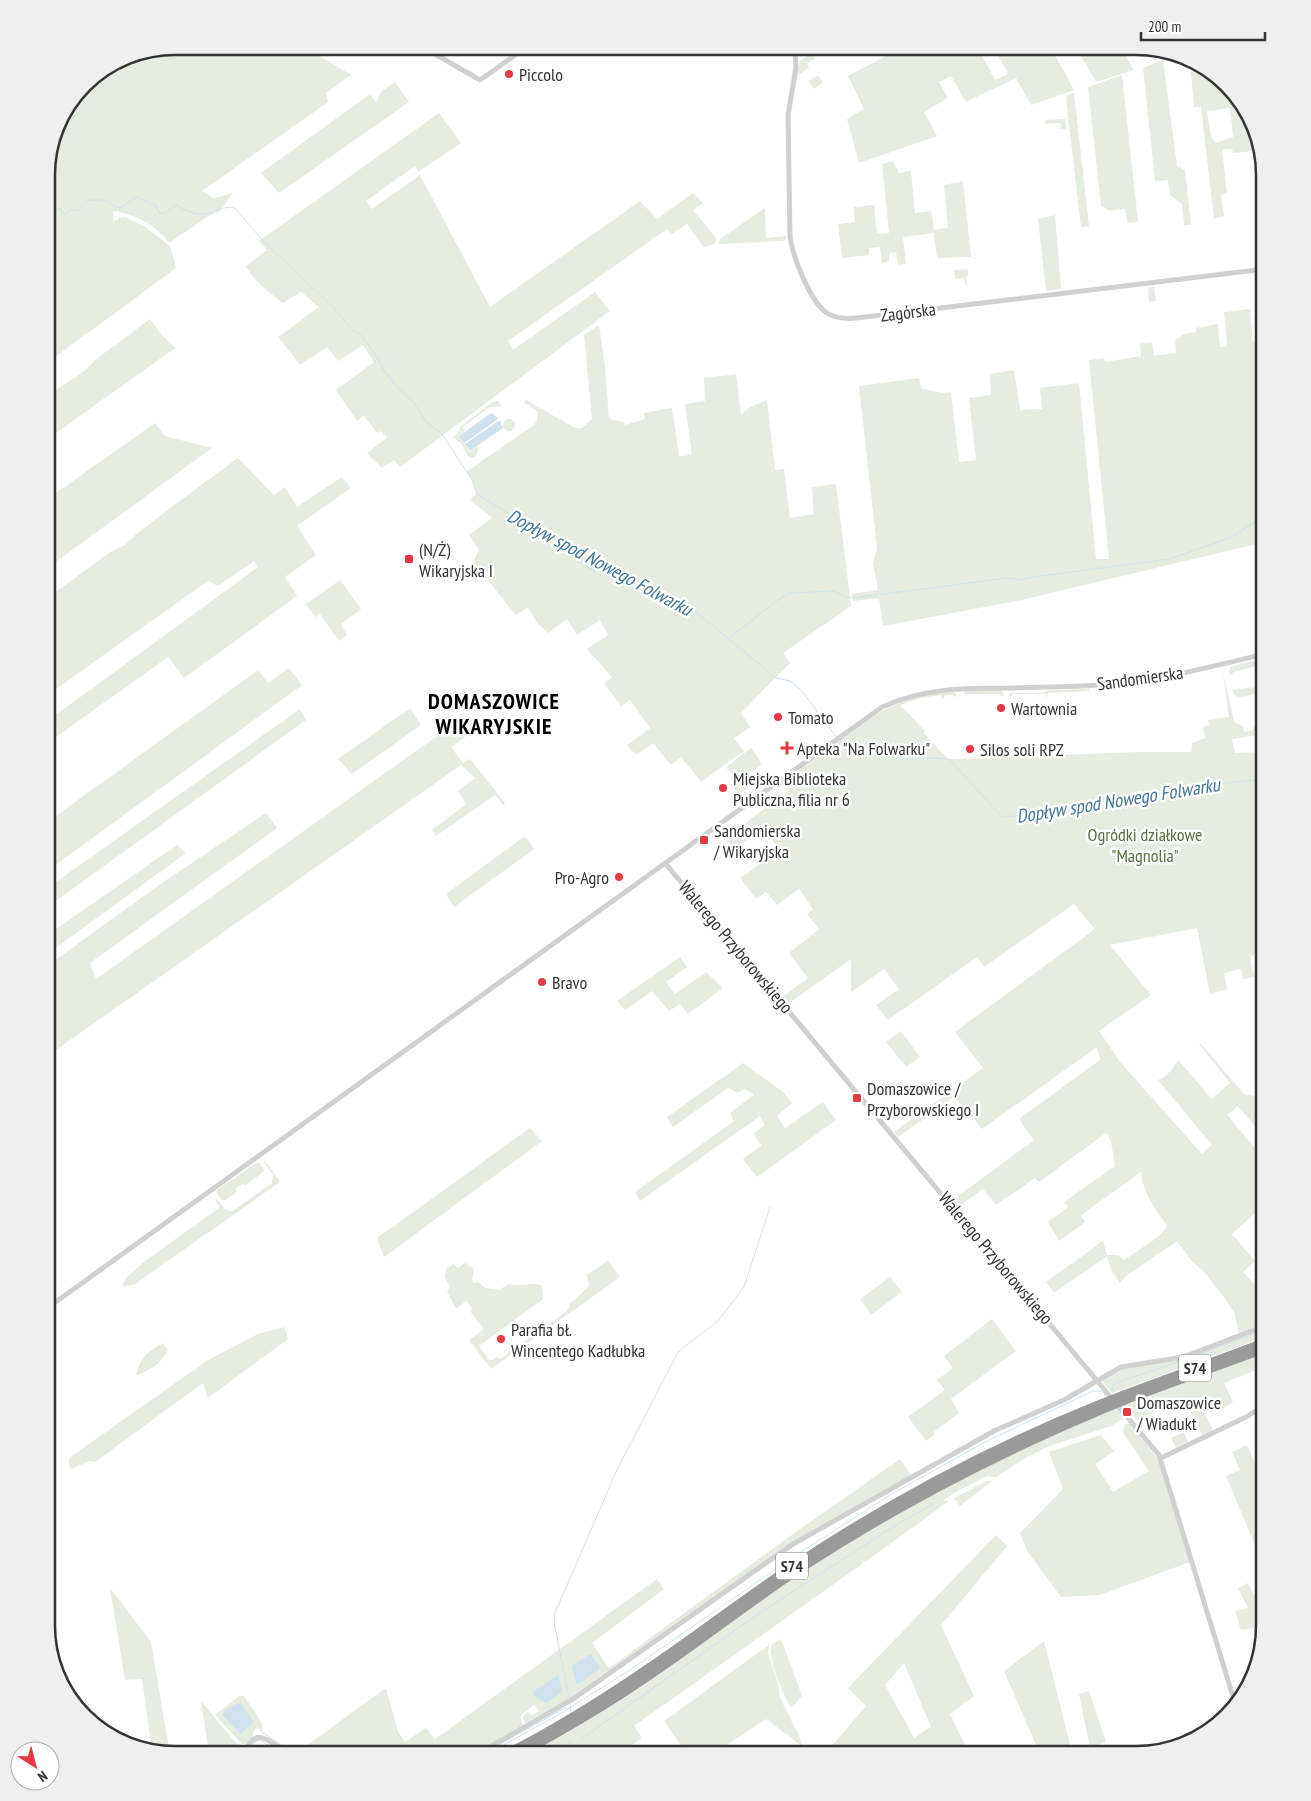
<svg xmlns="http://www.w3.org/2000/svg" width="1311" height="1801" viewBox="0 0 1311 1801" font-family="'PT Sans Narrow',sans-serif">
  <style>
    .green { fill: #e6ecdf; fill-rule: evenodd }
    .water { fill: #cfe2ee }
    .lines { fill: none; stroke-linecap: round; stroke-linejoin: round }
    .stream { stroke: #cfe2ee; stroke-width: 1 }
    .tertiary { stroke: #d0d0d0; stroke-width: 5 }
    .motorway { stroke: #9a9a9a; stroke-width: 8 }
    .motorway-bridge { stroke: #9a9a9a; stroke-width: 8 }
    .poi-dot { fill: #e63946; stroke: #fff; stroke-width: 2 }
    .labels { text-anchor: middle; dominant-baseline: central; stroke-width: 5; stroke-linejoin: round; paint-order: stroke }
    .shield { fill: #fff; stroke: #707070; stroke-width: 1 }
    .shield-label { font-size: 16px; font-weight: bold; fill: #333 }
    .poi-label { font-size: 18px; fill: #333; stroke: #fff; text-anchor: start }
    .street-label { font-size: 18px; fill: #333; stroke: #fff }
    .park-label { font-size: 18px; fill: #56703f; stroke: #fff }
    .water-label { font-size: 19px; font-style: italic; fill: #3f7597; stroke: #fff }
    .district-label { font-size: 22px; font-weight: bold; letter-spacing: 1px; fill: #000; stroke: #fff }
    .rim { fill: none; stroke: #333; stroke-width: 2.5 }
  </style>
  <rect width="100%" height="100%" fill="#fff"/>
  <path class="green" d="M175,46H303L351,75L326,93L328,102L202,191L214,198L233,193L220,211L210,215L169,243C158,226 133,213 113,211V222L123,216L145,227L170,246L176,268L47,363V166L60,118L90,78L126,56Z
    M905,46H977L995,80L1008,74L993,46H1050L1074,90L1031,105L1016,78L966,102L951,76L939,82L948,98L924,112L937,136L859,163L847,119L864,109L848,76Z
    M1076,47H1120L1134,70L1096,82Z
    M811,53L815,58L807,64L809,68L798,75L800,61Z
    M1163,60L1177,166L1185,170L1191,225H1184L1182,204L1170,195L1168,180L1155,181L1143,68Z
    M1190,60L1201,64L1247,110L1265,175V209L1260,207L1253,151L1233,153L1232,149H1222L1227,193L1221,195L1224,216L1214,219L1201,107H1194ZM1230,108L1233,137L1216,143L1211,137L1207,111Z
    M818,75L823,82L814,89L809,81Z
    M1122,75L1138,222L1127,223L1125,209L1110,211L1101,206L1088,87Z
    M395,82L409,102L279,193L261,173L370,94L376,102L381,92Z
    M1074,93L1089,226L1081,227L1066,99L1067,96Z
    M439,113L461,143L418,172L415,166L366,201L372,209L420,175L490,307L640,201L657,219L693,193L703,203L693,210L716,238L715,244L704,247L687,224L672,234L667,229L508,341L513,350L595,292L610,311L400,467L394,460L382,468L367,453L387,438L381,431L377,433L364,416L357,421L336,390L374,362L363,345L338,361L327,347L300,365L278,337L319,307L301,292L283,303C269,292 254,282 246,266L267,250L259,241Z
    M1065,119L1066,129H1061L1060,123L1046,124L1045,120Z
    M893,161L899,173L911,171L915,213L931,211L934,230L948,228L944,185L963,181L971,257L937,258L934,233L903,237L906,264L898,265L896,252L889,253V261L882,263L880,247L869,248V255L842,258L838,224L855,222L854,207L874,205L877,234L889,233L882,164Z
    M765,208L766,238L786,236V239L784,241L720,244L719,243L720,239Z
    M1055,215L1061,289L1046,291L1038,219Z
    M968,269V276H966L967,285H965L964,278L955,279L954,270Z
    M1154,287L1156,301L1149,302L1148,288Z
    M1250,309L1253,342H1263L1265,353V542L1017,601L883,626L879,598L853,601L852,594L878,590L873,563L877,548L859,386L919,378L921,388L942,393L951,392L959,462L976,460L969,398L991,395L990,374L1014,370L1020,410L1042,409L1040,388L1079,383L1096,559H1109L1089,360L1104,358L1105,362L1141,356L1140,343L1152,342L1154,356L1176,353L1175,340L1184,334L1196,332V328L1218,324L1220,347L1227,346L1224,312Z
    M150,319L162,335L175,348L46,440L47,396L86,370L95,360Z
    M599,325L605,367L609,419L624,422L625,425L645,419L644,413L672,408L679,456L692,455L685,404L705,401L704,378L736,374L741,414L750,407L767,400L775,470L784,469L790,518L814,514L812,487L836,484L851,606L783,653L790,663L741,713L750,727L734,738L744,751L701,782L681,757L671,765L653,743L636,755L627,745L650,728L630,700L621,706L604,683L612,677L587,649L608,635L600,620L577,635L567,619L548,633L537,623L528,607L516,615L473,562L479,550L469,535L492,518L470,500L477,493L472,480L466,472L534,425L537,420L538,412L524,402L526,400L575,428H582L592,419L584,335Z
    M498,401L502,406L490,407L463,427L465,431L459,436L470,452L477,447L478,449L476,456L472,458L469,457L460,442L457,441L454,437L457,434L461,426L493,402Z
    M503 425a6 6 0 1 1 12 0a6 6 0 1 1-12 0Z
    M155,423L165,436L212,448L46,569V500Z
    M238,458L274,495L285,487L297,507L342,477L351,488L297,526L316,555L285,577L297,596L184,678L168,657L46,744V722L258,567L254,561L218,586L208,581L46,696V599L112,551L125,545L133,537L166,511Z
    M340,580L361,609L341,624L347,635L339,641L320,614L315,617L306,604Z
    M1265,658V664L1233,672V675L1229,674V669L1233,666Z
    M289,668L302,685L46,872V823L258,670L268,683Z
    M1223,672L1234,722L1244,727L1243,731L1246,732L1253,730V727L1265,725V734L1232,739L1235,753L1265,752V953L1250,956L1254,977L1243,979L1241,969L1224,973L1227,989L1210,994L1197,928L1110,945L1151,995L1099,1031L1121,1063L1202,1154L1212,1145L1158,1080C1168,1076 1172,1069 1178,1060L1212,1099L1230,1083L1199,1044H1201L1244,1094L1265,1098V1138L1238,1106L1227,1115L1260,1154L1265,1150V1198L1261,1200L1257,1197L1256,1198L1265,1208V1227L1254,1214L1232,1234L1255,1261L1243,1272L1265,1296V1324L1239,1334L1235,1314L1224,1297L1206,1274L1191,1260L1177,1241L1126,1276L1120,1283L1111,1270L1107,1256L1054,1293L1046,1282L1103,1241L1107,1255H1118L1124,1260C1135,1252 1163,1237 1167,1225C1154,1208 1143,1193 1141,1172L1081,1215L1085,1222L1059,1241L1048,1222L1068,1207L1064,1202L1115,1166L1111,1142L1106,1133L1039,1182L1035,1178L996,1205L983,1189L959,1206L953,1200L1034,1140L1022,1124L1020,1118L1100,1060L1097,1047L982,1129L971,1115L954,1097L898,1137L894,1132L983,1068L955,1032L1095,929L1074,904L984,967L977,957L888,1020L876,1005L899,989L884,969L851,992V959L789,1003L782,997L808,978L789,953L819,929L807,914L813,909L799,889L777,905L766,892L756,899L740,878L779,850L764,829L734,849L725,838L788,791L783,782L875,715C894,704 935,687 956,693V696L954,697L953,695H945L944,698L942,699L941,695L921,698L900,705L925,731L924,733L939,750L949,759L1139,752H1191L1192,743L1205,738L1203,727L1209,725L1208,720L1229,717Z
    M1265,686V693C1263,693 1256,693 1253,694C1245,696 1236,701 1232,690Z
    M1089,689L1092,699L1089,691L1048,693L1047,697H1046L1045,694H1012L1011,697L1008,694L1013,693H1042L1050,690Z
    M1001,690L1004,694L1001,697L1000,694H964L965,691Z
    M410,708L421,725L352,774L338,759Z
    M300,709L306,720L46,908V889Z
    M454,724L465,737L451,747L463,763L470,759L505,803L503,805L495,795L436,836L432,830L466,804L458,791L475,778L461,765L46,1057V967L159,885L266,813L277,828L90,963L96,979Z
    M751,748L762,764L737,782L726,767Z
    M752,773L757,781L739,794L733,786Z
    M525,836L534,849L454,907L446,894Z
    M177,845L186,853L46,955V936Z
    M680,957L687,967L666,982L675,994L706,972L723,988L688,1014L680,1004L669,1011L652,991L625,1010L617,1001Z
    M901,1031L920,1057L906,1067L886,1042Z
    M743,1063L783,1092L792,1103L777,1116L785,1128L823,1102L836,1120L757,1177L743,1159L762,1145L753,1134L765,1125L760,1116L640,1201L635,1192L734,1121L730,1113L754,1095L745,1089L738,1093L728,1088L673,1127L667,1117Z
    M530,1128L542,1141L384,1257L377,1238Z
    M265,1161L280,1182L135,1284L124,1287L122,1285L127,1277L144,1262L220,1207L215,1200L217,1199L225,1210L233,1211L272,1183L273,1175L264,1162Z
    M258,1162L264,1169L263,1172L246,1185L243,1184L236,1188L237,1192L225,1200H222L217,1193V1190Z
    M608,1260L620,1277L491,1369L469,1340L484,1329L470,1311L473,1309L466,1301L456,1309L447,1291L450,1287L445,1277L446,1269L453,1264L458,1268L465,1263L472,1267L474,1271L472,1279L473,1283L478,1282L485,1288L499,1290L509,1284C521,1288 532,1281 542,1286L543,1299L479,1346L489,1360H492L497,1357L500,1359L567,1311L570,1304L589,1286L587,1275Z
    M890,1277L902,1292L871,1315L860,1299Z
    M992,1319L1016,1351L951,1399L959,1413L934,1432L935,1434L926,1441L908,1417L945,1390L937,1380L953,1368L944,1356Z
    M284,1327L288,1339L208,1398L203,1383L95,1462L89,1461L72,1469L69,1466V1458L208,1360L258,1334Z
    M1265,1328V1337L1121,1390L1112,1393L1102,1381L1122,1369L1172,1361Z
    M163,1343L168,1350C162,1362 149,1372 136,1375C140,1358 148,1352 163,1343Z
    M1265,1353V1378L1260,1381L1254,1371L1224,1383L1233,1402L1222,1409L1218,1402L1203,1410L1213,1430L1202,1435L1187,1404L1173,1411L1171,1406L1137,1420L1123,1406Z
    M1117,1408L1124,1416L1123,1419L1111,1426L1047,1447L1027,1457L996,1477L987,1476L954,1493L944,1500L949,1501L865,1562L863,1560L862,1564L634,1726L642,1738L616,1755H526C564,1735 601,1714 637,1690C688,1656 736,1617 787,1583C891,1513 1001,1455 1117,1408Z
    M1126,1424H1130L1158,1459L1190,1562L1100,1595L1061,1597L1027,1551L1020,1533L1063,1489L1049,1452L1101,1435L1114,1451L1095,1464L1113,1492L1149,1471L1123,1432L1124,1425Z
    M1184,1432L1188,1442L1176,1448L1171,1438Z
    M1247,1445L1265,1486V1569L1226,1476L1240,1470L1232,1452Z
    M900,1459L911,1475L797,1539L564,1702L526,1723L524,1722L523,1717L528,1712L532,1715L539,1711L534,1705L523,1713L520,1717L523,1725L522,1726L471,1755H293L262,1733L258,1728L254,1730L253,1737L248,1744H242L215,1715L239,1696H244L262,1723V1731L295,1754L386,1688L398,1732L405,1742L426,1728L435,1739L657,1579L664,1589L592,1643L609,1668L779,1544Z
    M987,1481H992L960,1506L954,1498Z
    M996,1535L1007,1546L941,1625L974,1696L950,1714L970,1755H824L866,1706L848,1688ZM904,1663L931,1727L914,1738L885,1685Z
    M1248,1583L1254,1595L1265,1591V1626L1241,1630L1235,1611L1248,1608L1238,1588Z
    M110,1588L151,1642L170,1754L152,1750L142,1679L125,1680Z
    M781,1639L802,1696L791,1708C784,1695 766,1659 772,1644Z
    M1044,1641L1072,1753L1070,1755H1037L1039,1752L1004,1671Z
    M769,1645L768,1653L779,1687V1696L799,1736L803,1747L766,1719L716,1752L715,1755H667L681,1745L664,1721Z
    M1089,1691L1106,1742L1090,1748L1079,1694Z
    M201,1701L234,1741L242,1747L240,1755L209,1754Z"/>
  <path class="water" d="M491,413L497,417V420L464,443L459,436Z
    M498,421H500L503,428L470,451L465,444Z
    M577,553L600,566L601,567L595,573L590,570L574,557Z
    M590,1654L599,1666V1669L580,1683L576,1684L572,1666Z
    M558,1675L562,1691L561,1693L546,1703L533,1695L534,1691Z
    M240,1702L254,1722L240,1734L223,1715L224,1711Z"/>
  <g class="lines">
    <path class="stream" d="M48,160L63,139L67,122L74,117L72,102
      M47,215L60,209L65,215L72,209L78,211L89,200H106L115,207L120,208L137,197L156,206L159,213C168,215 169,208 176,205C184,209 193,215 203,214C213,213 224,205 235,208L263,241L334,308L354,332L361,335L378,358L383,369L396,386L414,403L425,421L442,434L472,480L477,494L526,524L690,607L776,678L790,681L801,690L837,738
      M729,638L778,600L790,593L834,591L847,597L853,598L1007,578L1022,580L1026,578L1170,559L1232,537L1265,515
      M840,741C843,745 846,749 851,751C882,760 918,757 949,759L1002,817L1055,813L1067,809L1079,810L1196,786L1265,779
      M1169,1365L1265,1330
      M1112,1390L1113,1385L1118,1382L1167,1366
      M569,1697L554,1622L555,1613L616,1472L678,1352L718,1321L744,1287L770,1207
      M570,1705L571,1713
      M239,1738L247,1742
      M580,1740L761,1612L896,1525L935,1503
      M254,1745L256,1741L260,1740L283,1755
      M490,1750L565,1708H570
      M485,1755L558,1715L630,1670L793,1557L890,1495L983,1443L1093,1391H1101L1106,1395
      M546,1755L571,1742"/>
    <path class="tertiary" d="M421,46L480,80L528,46
      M795,46L796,68L788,115L790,237C793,257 810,302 827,313C836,319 847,319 857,318L1265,269
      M665,863L1159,1455L1235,1703
      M46,1309L882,707C924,688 963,688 1009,688C1039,687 1070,687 1100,685C1156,681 1210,667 1265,654
      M1161,1458L1248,1416L1265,1405
      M244,1755C247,1749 250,1740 256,1738C264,1734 282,1750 289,1755
      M476,1755L573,1699L793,1544L994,1431L1064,1400L1121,1367L1183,1357L1265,1326"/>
    <path class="motorway" d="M1125,1394L1265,1342
      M1129,1399L1265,1349
      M503,1755C549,1732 593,1705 636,1676C691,1640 742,1599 797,1563C891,1501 992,1447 1097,1405
      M518,1755C563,1731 606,1706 648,1677C700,1642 749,1603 802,1568C897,1506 997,1454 1102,1410"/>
    <path class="motorway-bridge" d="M1097,1405L1125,1394
      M1102,1410L1129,1399"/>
  </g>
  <g class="poi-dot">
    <circle cx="509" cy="74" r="5"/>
    <rect x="404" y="554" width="10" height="10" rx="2.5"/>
    <circle cx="1001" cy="708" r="5"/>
    <circle cx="778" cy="717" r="5"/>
    <path d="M784.5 740.5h5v5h5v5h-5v5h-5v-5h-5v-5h5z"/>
    <circle cx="970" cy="749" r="5"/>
    <circle cx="723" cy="788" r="5"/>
    <rect x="699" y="835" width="10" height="10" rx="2.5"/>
    <circle cx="619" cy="877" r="5"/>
    <circle cx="542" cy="982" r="5"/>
    <rect x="852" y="1093" width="10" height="10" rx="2.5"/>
    <circle cx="501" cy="1339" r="5"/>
    <rect x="1122" y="1407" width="10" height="10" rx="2.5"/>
  </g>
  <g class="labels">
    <g class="shield">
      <rect x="1179" y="1354.5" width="32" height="27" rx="4"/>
      <rect x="776" y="1552.5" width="32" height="27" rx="4"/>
    </g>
    <g class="shield-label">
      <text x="1195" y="1368">S74</text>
      <text x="792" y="1566">S74</text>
    </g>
    <g class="poi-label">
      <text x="519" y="74">Piccolo</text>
      <text x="419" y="549">(N/Ż)<tspan x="419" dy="21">Wikaryjska I</tspan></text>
      <text x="1011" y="708">Wartownia</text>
      <text x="788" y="717">Tomato</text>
      <text x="797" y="748">Apteka "Na Folwarku"</text>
      <text x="980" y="749">Silos soli RPZ</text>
      <text x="733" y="778">Miejska Biblioteka<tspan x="733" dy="21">Publiczna, filia nr 6</tspan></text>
      <text x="714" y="830">Sandomierska<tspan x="714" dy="21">/ Wikaryjska</tspan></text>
      <text x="609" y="877" text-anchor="end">Pro-Agro</text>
      <text x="552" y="982">Bravo</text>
      <text x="867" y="1088">Domaszowice /<tspan x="867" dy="21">Przyborowskiego I</tspan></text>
      <text x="511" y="1329">Parafia bł.<tspan x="511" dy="21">Wincentego Kadłubka</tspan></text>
      <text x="1137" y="1402">Domaszowice<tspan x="1137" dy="21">/ Wiadukt</tspan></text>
    </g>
    <g class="street-label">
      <text transform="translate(908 312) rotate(-7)">Zagórska</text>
      <text transform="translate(1140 678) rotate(-8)">Sandomierska</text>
      <text transform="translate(736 947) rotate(50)">Walerego Przyborowskiego</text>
      <text transform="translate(996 1258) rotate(50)">Walerego Przyborowskiego</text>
    </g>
    <g class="park-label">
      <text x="1145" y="834">Ogródki działkowe<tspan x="1145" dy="21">"Magnolia"</tspan></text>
    </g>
    <g class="water-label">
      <text transform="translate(600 562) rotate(28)">Dopływ spod Nowego Folwarku</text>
      <text transform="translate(1118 800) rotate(-9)">Dopływ spod Nowego Folwarku</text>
    </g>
    <g class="district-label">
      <text x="494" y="701">DOMASZOWICE<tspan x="494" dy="25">WIKARYJSKIE</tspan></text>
    </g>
  </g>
  <path d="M0 0H1311V1801H0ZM175 55H1136A120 120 0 0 1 1256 175V1626A120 120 0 0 1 1136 1746H175A120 120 0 0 1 55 1626V175A120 120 0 0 1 175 55Z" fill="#efefef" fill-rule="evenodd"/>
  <path class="rim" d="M175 55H1136A120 120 0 0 1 1256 175V1626A120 120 0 0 1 1136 1746H175A120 120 0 0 1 55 1626V175A120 120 0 0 1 175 55Z"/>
  <g transform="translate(35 1766) rotate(144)"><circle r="24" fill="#ffffff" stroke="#adadad"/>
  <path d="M0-4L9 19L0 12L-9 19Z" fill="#e63946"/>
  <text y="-8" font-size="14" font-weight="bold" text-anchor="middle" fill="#333333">N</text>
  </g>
  <path d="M1141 32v8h124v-8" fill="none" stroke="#333333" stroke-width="2.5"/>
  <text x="1148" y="32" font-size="15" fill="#333333" stroke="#ffffff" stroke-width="4" paint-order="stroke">200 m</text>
</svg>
